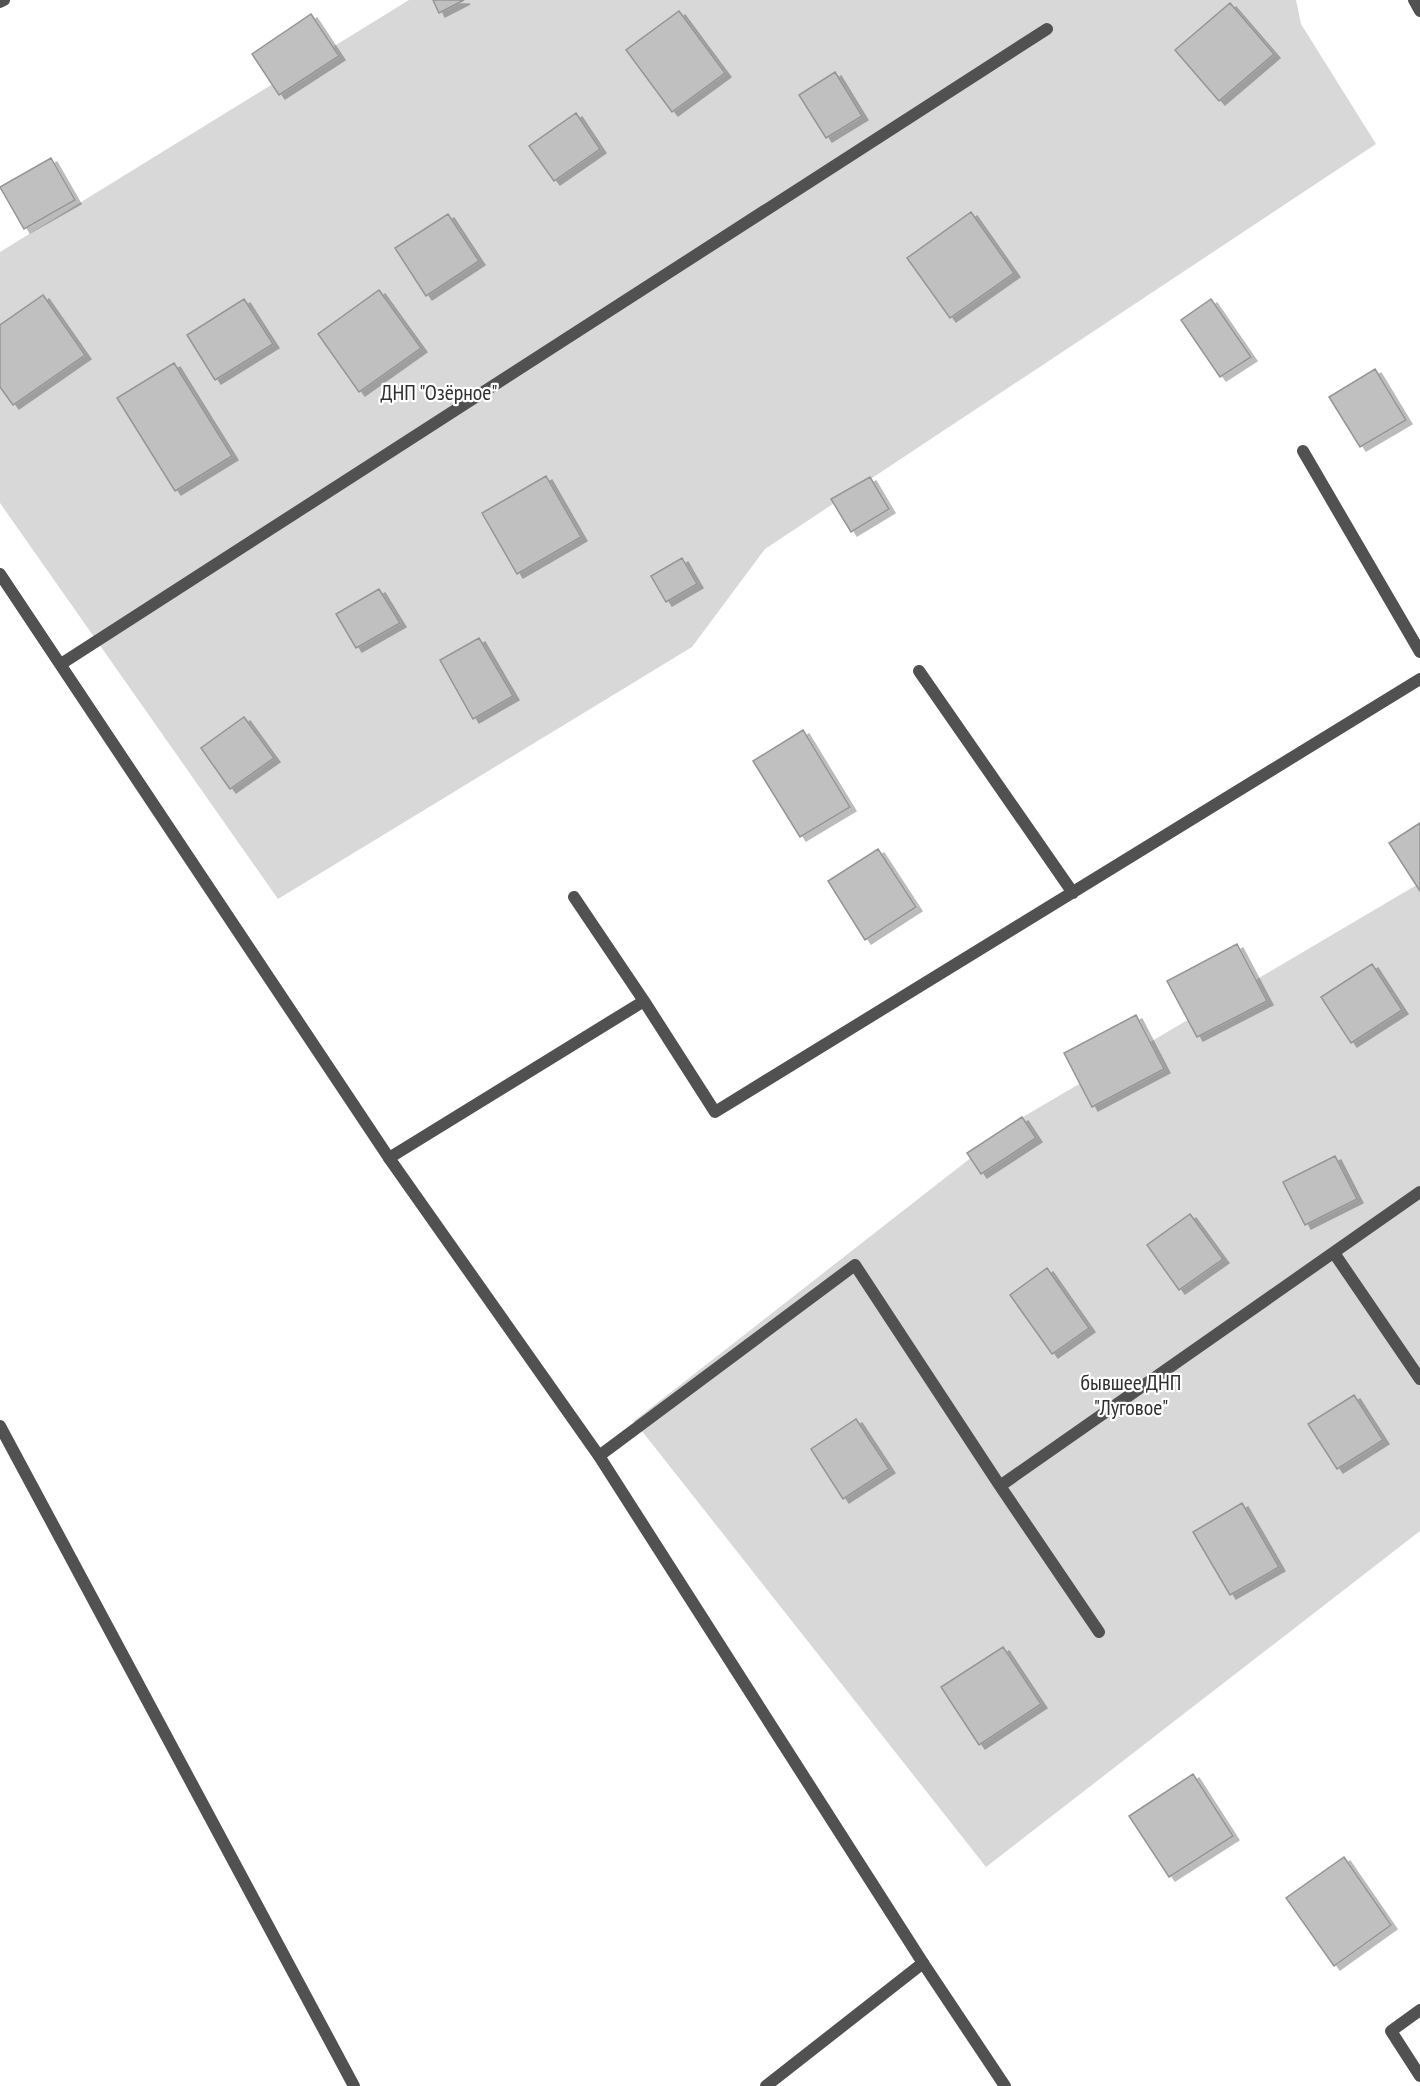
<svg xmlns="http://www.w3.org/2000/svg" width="1420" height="2086" viewBox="0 0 1420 2086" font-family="'PT Sans Narrow',sans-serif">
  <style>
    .green { fill: #d8d8d8 }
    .building { fill: #c0c0c0; stroke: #959595; stroke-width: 1.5; filter: url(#shadow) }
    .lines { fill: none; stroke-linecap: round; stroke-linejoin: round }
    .service { stroke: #515151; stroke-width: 12 }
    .minor { stroke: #515151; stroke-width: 12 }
    .tertiary { stroke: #515151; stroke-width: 12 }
    .labels { text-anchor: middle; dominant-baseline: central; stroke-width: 4.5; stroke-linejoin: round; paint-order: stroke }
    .park-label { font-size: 22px; fill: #2f2f2f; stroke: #fff }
  </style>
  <defs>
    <filter id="shadow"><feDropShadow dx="6" dy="4" stdDeviation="0" flood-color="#0004"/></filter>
  </defs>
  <rect width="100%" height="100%" fill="#fff"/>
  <path class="green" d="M409,0H1296L1301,24L1376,144L765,549L692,647L278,899L0,503V252Z
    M1420,883V1531L986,1867L634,1421L1023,1117Z"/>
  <path class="building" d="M433,0H464L439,13Z
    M1230,3L1274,54L1219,101L1175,50Z
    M679,11L725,73L672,112L626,50Z
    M311,14L339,56L279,95L252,54Z
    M835,72L862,116L826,138L799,95Z
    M576,113L600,149L554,181L529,146Z
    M51,158L75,200L24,229L0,187Z
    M971,212L1014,273L950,318L907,258Z
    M448,214L479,261L426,296L395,248Z
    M379,290L421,348L359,392L318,334Z
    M43,295L85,355L13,405L0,387V325Z
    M244,299L273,344L215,380L187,335Z
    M1211,299L1251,357L1220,377L1181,320Z
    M174,363L232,456L175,491L117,398Z
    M1375,369L1406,420L1360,447L1329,397Z
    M546,476L581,537L517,574L482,513Z
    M870,477L889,509L851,532L831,499Z
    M682,558L697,584L666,602L651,576Z
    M379,589L400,623L356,648L336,614Z
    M479,638L513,696L473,719L440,660Z
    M244,717L274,758L230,789L201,748Z
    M803,730L850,807L800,837L753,761Z
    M1420,823V891L1389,843Z
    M878,849L916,907L865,940L828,881Z
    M1237,944L1267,1001L1197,1037L1167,981Z
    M1372,964L1402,1010L1351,1043L1321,997Z
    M1136,1015L1164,1069L1092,1107L1064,1053Z
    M1022,1117L1036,1138L981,1174L967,1153Z
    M1335,1156L1357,1199L1305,1225L1283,1182Z
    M1190,1214L1223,1259L1179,1290L1147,1245Z
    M1047,1268L1089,1328L1052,1354L1010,1295Z
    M1354,1395L1383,1440L1337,1469L1308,1424Z
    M856,1419L889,1469L843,1499L811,1449Z
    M1242,1503L1279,1567L1230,1595L1193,1532Z
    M1003,1647L1041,1704L979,1745L941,1687Z
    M1193,1774L1233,1836L1169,1877L1129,1816Z
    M1344,1857L1391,1925L1334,1966L1286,1898Z"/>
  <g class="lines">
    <path class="service" d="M0,2L4,0
      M1303,451L1420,652
      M919,671L1073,893
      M574,897L644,1001
      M389,1158L644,1001L715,1112L1420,679
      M1334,1253L1420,1379
      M0,1426L354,2086
      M599,1456L855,1265L1000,1486L1420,1192
      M1000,1486L1099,1632
      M766,2086L923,1963"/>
    <path class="minor" d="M1414,0L1420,11
      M61,664L1047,29
      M1420,2010L1391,2031L1420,2076"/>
    <path class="tertiary" d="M0,574L389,1158L599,1456L923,1963L1005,2086"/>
  </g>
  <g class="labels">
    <g class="park-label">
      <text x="439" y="392">ДНП "Озёрное"</text>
      <text x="1131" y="1382">бывшее ДНП<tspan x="1131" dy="25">"Луговое"</tspan></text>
    </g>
  </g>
</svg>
